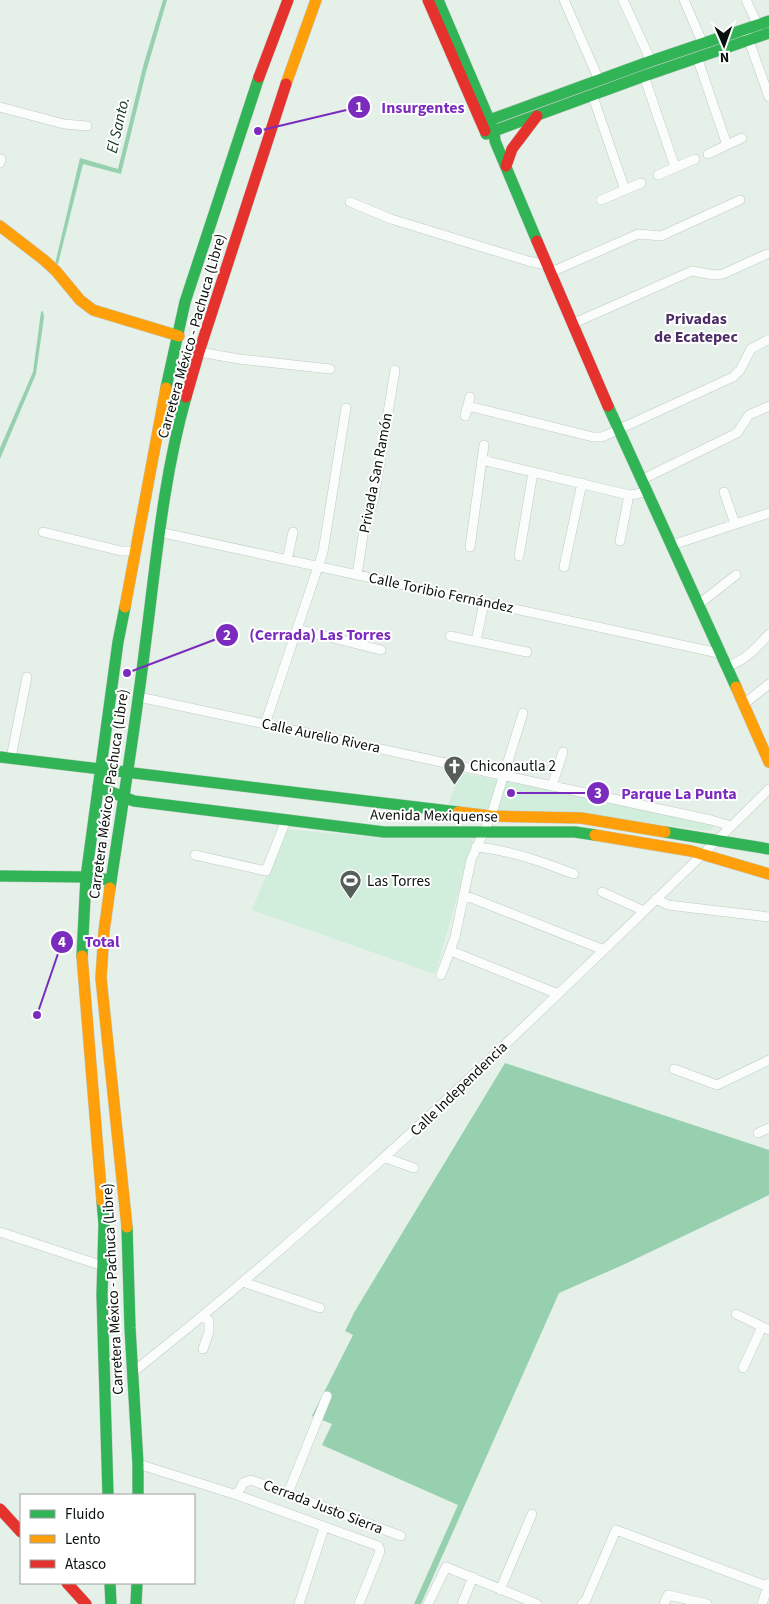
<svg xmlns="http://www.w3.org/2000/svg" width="769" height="1604" viewBox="0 0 769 1604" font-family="'Source Sans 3',sans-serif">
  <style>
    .green { fill: #d0eedb }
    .water { fill: #97d0af }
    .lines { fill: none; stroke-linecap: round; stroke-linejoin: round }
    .street-casing { stroke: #c0cac3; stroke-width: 10 }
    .fast-casing { stroke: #c0cac3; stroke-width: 12 }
    .slow-casing { stroke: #c0cac3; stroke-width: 12 }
    .jam-casing { stroke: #c0cac3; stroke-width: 12 }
    .street { stroke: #fbfdfc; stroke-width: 9 }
    .fast { stroke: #30b455; stroke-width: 11 }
    .slow { stroke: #ff9f0a; stroke-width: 11 }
    .jam { stroke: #e5322d; stroke-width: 11 }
    .labels { text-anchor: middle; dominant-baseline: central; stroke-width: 4; stroke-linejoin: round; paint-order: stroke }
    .street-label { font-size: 15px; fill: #09100b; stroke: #fff }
    .poi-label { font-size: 15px; fill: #09100b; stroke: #fff; text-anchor: start }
    .water-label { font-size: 16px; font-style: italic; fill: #133523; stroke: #fff }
    .neighbourhood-label { font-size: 16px; font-weight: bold; fill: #4d2d66; stroke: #fff }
    .leader { fill: none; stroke: #7b2cbf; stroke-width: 2 }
    .callout-dot { fill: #7b2cbf; stroke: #fff; stroke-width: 2 }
    .mark-label { font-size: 15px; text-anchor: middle; font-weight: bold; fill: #fff }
    .callout-label { font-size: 16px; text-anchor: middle; font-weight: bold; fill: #7b2cbf; stroke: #fff; stroke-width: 4; stroke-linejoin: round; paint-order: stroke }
  </style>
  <rect width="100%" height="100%" fill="#e4f0e8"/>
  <path class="green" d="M460,773L632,805L713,824V829L710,831L700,830L583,814L495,811L448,805Z
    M285,829L383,838H474L435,974L252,910Z"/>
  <path class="water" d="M163,0H167L146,72L121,174L83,164L58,264H55L80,158L118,169L144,63Z
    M43,311L44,317L36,374L0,459V448L33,372L41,312Z
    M505,1063L769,1150V1195L625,1264L559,1293L421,1604H414L458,1505L322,1445L332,1424L312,1416L353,1335L345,1331L355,1311Z"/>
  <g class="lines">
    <defs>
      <path id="street" d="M564,0L599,80
        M623,0L651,61
        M684,0L703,44
        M746,0L758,25
        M747,35L769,97
        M697,57L727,145
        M644,76L675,167
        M592,94L625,190
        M0,107L64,124L87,126
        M708,154L742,138
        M0,163L1,159
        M658,175L695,159
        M601,200L641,183
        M350,202L391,219L528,261L546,265
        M549,273L638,234L661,236L740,200
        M572,324L692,271L714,275L723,274L767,254
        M199,352L239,359L330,369
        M468,406L593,437H602L733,377L740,370L751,349L769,339
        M465,416L470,397
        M482,460L629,495L637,494L647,491
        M641,480L737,433L749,415L769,406
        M724,492L735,524
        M43,532L121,551H136
        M159,532L723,654
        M620,541L629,495
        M672,545L769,513
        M470,547L484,445
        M519,556L533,472
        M287,560L293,532
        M564,567L582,483
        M357,575L364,529L374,498L395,370
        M699,604L736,575
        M297,629L381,650
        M450,636L527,652
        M476,641L484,603
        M728,666C746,660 756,648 769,634
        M139,697L711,820L731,826
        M744,704L769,684
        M265,724L323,552L346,408
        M11,758L27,677
        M552,786L563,752
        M476,847C510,850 542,862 574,874
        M195,855L266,871L286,820
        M602,892L644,911
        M464,895L604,950
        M656,899L668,905L769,917
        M451,951L558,994
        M441,975L455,937L471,860L491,816L523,713
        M674,1069L717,1085L769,1060
        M758,1133L769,1128
        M386,1158L414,1168
        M0,1232L103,1266
        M243,1282L320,1308
        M736,1314L769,1330
        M203,1349L209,1332V1321L204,1316
        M743,1368L762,1327
        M133,1372C291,1247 438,1110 583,970C645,910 708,850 769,789
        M138,1464L237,1495L378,1546L380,1550L379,1554L359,1604
        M288,1493L327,1396
        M237,1495L243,1483L251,1480L401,1536
        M500,1590L532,1514
        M299,1604L324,1528
        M428,1604L446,1567L537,1604
        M462,1604L473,1577
        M582,1604L586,1600L616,1530L769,1587
        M664,1604L668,1595L707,1604
        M762,1604L769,1583"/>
      <path id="fast" d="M438,0L494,131L495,141L537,241
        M484,122L651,61L769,21
        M486,134L644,76L769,33
        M166,388L185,302L259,77
        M608,406L736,687
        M0,757L458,812
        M98,787L134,801L384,832H575L595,835
        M665,832L769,849
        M0,876L86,877L111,880
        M110,888C122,808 135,728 145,647C156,563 163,478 186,397
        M82,956L86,877L118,642L125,607
        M102,1201L104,1224L102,1295L108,1495
        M127,1227L130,1328L138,1464V1495
        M110,1583L111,1604
        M136,1604L137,1583"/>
      <path id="slow" d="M286,84L316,0
        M0,226L44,260L56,271L80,300L93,310L179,336
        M125,607L166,388
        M736,687L769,762
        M458,812L491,816L581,818L665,832
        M595,835L691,851L769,874
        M110,888L104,931L101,978L127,1227
        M82,956L102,1201"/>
      <path id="jam" d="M428,0L485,131
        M259,77L288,0
        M506,166L512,149L537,116
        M537,241L608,406
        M186,397L199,352L286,84
        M0,1509L21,1532
        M67,1583L86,1604"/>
    </defs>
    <use href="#street" class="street-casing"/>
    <use href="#fast" class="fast-casing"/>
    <use href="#slow" class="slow-casing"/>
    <use href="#jam" class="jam-casing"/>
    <use href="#street" class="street"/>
    <use href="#fast" class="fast"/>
    <use href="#slow" class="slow"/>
    <use href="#jam" class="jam"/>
  </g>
  <defs>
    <symbol id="church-pin" viewBox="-11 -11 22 30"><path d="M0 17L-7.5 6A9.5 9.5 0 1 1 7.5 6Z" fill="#565e58" stroke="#fff"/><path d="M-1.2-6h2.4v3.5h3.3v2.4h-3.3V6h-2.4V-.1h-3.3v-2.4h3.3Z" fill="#fff"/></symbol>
    <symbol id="stadium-pin" viewBox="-11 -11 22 30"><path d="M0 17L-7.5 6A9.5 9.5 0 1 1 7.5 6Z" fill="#565e58" stroke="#fff"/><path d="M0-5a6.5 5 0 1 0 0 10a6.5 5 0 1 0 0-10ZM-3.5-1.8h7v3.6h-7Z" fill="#fff"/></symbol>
  </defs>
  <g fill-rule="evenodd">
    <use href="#church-pin" x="442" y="754" width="25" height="34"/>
    <use href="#stadium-pin" x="338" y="868" width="25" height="34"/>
  </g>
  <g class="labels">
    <g class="street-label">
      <text transform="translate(192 336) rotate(-74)">Carretera México - Pachuca (Libre)</text>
      <text transform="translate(376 473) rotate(-79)">Privada San Ramón</text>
      <text transform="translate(441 593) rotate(12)">Calle Toribio Fernández</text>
      <text transform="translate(321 736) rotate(12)">Calle Aurelio Rivera</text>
      <text transform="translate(109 794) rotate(-82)">Carretera México - Pachuca (Libre)</text>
      <text transform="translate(434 816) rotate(1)">Avenida Mexiquense</text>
      <text transform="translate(459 1089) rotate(-44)">Calle Independencia</text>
      <text transform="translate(113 1289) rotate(-93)">Carretera México - Pachuca (Libre)</text>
      <text transform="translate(323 1507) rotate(21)">Cerrada Justo Sierra</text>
    </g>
    <g class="poi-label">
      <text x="470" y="766">Chiconautla 2</text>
      <text x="367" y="881">Las Torres</text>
    </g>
    <g class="water-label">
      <text transform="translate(118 125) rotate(-77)">El Santo.</text>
    </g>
    <g class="neighbourhood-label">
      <text x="696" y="319">Privadas<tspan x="696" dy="18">de Ecatepec</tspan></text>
    </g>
  </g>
  <path class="leader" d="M258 131L359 107M127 673L227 635M511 793L598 793M37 1015L62 942"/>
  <g class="callout-dot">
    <circle cx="258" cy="131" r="5"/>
    <circle cx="127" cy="673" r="5"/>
    <circle cx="511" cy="793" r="5"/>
    <circle cx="37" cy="1015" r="5"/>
    <circle cx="359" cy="107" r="12"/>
    <circle cx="227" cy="635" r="12"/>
    <circle cx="598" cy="793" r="12"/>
    <circle cx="62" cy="942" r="12"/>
  </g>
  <g class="mark-label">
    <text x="359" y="112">1</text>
    <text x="227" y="640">2</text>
    <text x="598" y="798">3</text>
    <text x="62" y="947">4</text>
  </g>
  <g class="callout-label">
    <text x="423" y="113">Insurgentes</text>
    <text x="320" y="640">(Cerrada) Las Torres</text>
    <text x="679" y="799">Parque La Punta</text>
    <text x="102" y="947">Total</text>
  </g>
  <rect x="20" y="1494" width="175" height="90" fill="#ffffff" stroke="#9d9f9d"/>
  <rect x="30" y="1510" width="25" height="8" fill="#30b455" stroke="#9d9f9d"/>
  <text x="65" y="1519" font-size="15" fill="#09100b">Fluido</text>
  <rect x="30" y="1535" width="25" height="8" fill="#ff9f0a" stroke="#9d9f9d"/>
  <text x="65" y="1544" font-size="15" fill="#09100b">Lento</text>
  <rect x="30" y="1560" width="25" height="8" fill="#e5322d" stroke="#9d9f9d"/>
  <text x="65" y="1569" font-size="15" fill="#09100b">Atasco</text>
  <g transform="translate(724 45) rotate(178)" stroke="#ffffff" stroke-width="4" paint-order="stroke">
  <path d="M0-4L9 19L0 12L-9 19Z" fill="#09100b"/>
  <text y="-8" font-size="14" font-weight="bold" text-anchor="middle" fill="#09100b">N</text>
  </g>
</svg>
